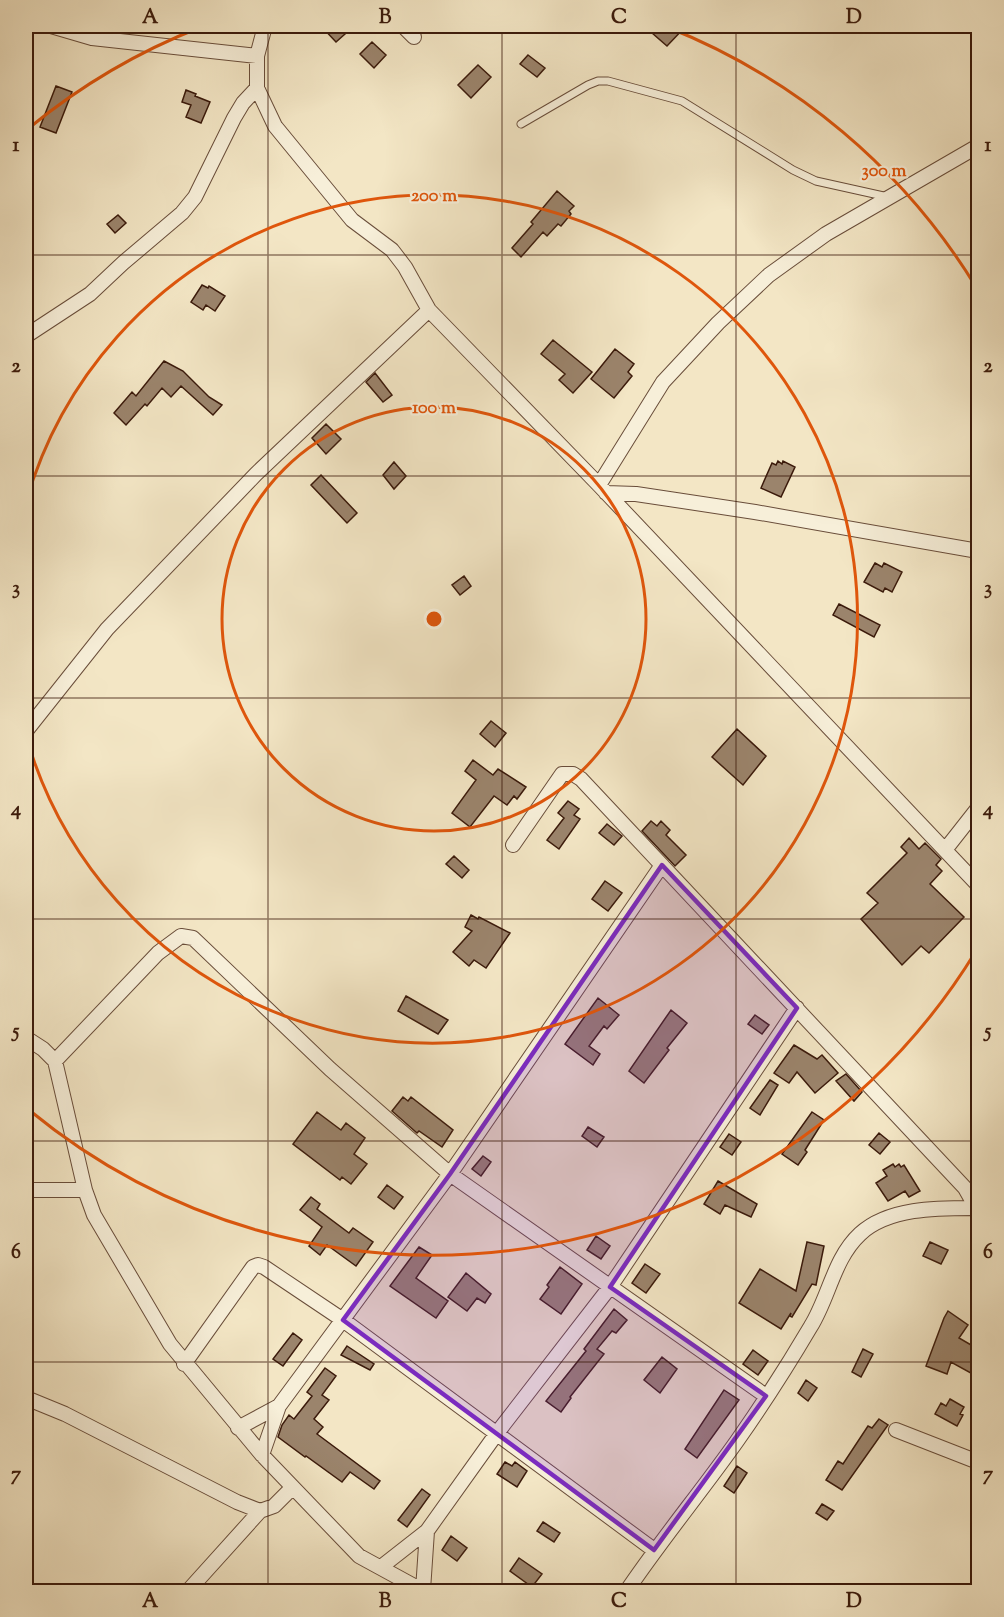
<svg xmlns="http://www.w3.org/2000/svg" width="1004" height="1617" viewBox="0 0 1004 1617" font-family="'Sorts Mill Goudy',serif">
  <style>
    .building { fill: #9b846c; stroke: #3b1a0b; stroke-width: 1.5 }
    .lines { fill: none; stroke-linecap: round; stroke-linejoin: round }
    .service-casing { stroke: #694d3a; stroke-width: 9 }
    .minor-casing { stroke: #694d3a; stroke-width: 16 }
    .service { stroke: #f7efd9; stroke-width: 7 }
    .minor { stroke: #f7efd9; stroke-width: 14 }
    .marked { fill: #7b2cbf; fill-opacity: 0.2; stroke: #7b2cbf; stroke-width: 4.5; stroke-linejoin: round }
    .grid { fill: none; stroke: #3b1a0b; stroke-width: 1.5; stroke-opacity: 0.55 }
    .ring { fill: none; stroke: #df560c; stroke-width: 3 }
    .centre { fill: #df560c; stroke: #f7efd9; stroke-width: 3 }
    .ring-label { font-size: 18px; text-anchor: middle; font-weight: bold; fill: #df560c; stroke: #f7efd9; stroke-width: 4.5; stroke-linejoin: round; paint-order: stroke }
    .neatline { fill: none; stroke: #3b1a0b; stroke-width: 2 }
    .grid-label { font-size: 20px; text-anchor: middle; font-weight: bold; fill: #3b1a0b }
  </style>
  <rect width="100%" height="100%" fill="#f3e6c5"/>
  <filter id="stains"><feTurbulence type="fractalNoise" baseFrequency=".00333" numOctaves="4"/><feColorMatrix values="0 0 0 0 .2 0 0 0 0 .09 0 0 0 0 .02 0 0 0 .5 -.17"/></filter>
  <radialGradient id="worn" r=".72"><stop offset=".6" stop-color="#630" stop-opacity="0"/><stop offset="1" stop-color="#630" stop-opacity=".3"/></radialGradient>
  <path class="building" d="M321,26H354L336,42Z
    M644,26H686L667,46Z
    M372,42L386,55L374,68L360,54Z
    M528,55L545,68L537,77L520,64Z
    M478,65L491,77L471,98L458,85Z
    M56,86L72,92L56,133L40,127Z
    M186,90L196,94L195,96L210,102L201,123L186,117L191,105L182,102Z
    M557,191L574,206L569,211L571,214L561,226L558,224L547,236L543,232L521,257L512,248L533,224L531,222Z
    M118,215L126,223L115,233L107,224Z
    M202,285L208,288L209,286L225,296L215,311L206,305L203,310L191,302Z
    M553,340L592,372L573,393L559,380L565,374L541,354Z
    M615,349L634,364L628,372L632,376L614,398L591,379Z
    M164,361L183,371L209,397L222,405L213,415L181,386L171,397L162,388L147,406L145,404L126,425L114,413L132,392L136,396Z
    M375,373L392,395L383,402L366,382Z
    M326,424L341,439L326,454L312,438Z
    M778,461L782,464L783,461L795,467L781,497L761,488L772,463L776,465Z
    M394,462L406,476L394,489L383,475Z
    M321,475L357,513L347,523L311,485Z
    M875,563L882,567L884,563L902,572L892,592L885,588L883,592L864,582Z
    M464,576L471,586L460,595L452,585Z
    M839,604L880,625L874,637L833,615Z
    M491,721L506,733L495,747L480,734Z
    M737,729L766,756L743,785L712,757Z
    M473,760L493,775L498,769L526,787L517,799L514,796L507,805L494,796L470,827L452,813L476,780L465,771Z
    M568,801L579,809L574,815L580,819L559,849L547,840L564,818L558,813Z
    M651,821L657,826L661,821L670,830L666,835L686,855L675,866L642,831Z
    M607,824L622,836L614,845L599,833Z
    M909,838L919,849L925,843L941,859L936,865L942,871L930,884L964,917L929,953L921,946L902,965L861,919L878,903L867,893L907,853L901,847Z
    M454,856L469,870L462,878L446,864Z
    M605,881L622,893L608,911L592,899Z
    M471,915L478,919L479,917L510,933L486,968L474,960L469,966L453,952L472,931L465,927Z
    M406,996L448,1020L438,1034L398,1011Z
    M598,998L619,1015L607,1029L604,1026L589,1046L600,1054L593,1065L565,1044Z
    M671,1010L687,1023L667,1048L669,1050L644,1083L629,1071Z
    M755,1015L769,1025L762,1034L748,1024Z
    M794,1045L817,1059L822,1055L838,1073L815,1093L797,1072L789,1083L774,1073Z
    M846,1074L862,1092L854,1101L836,1081Z
    M770,1080L778,1085L760,1115L750,1108Z
    M403,1097L408,1101L411,1097L453,1130L442,1147L419,1131L417,1133L392,1111Z
    M317,1112L341,1130L346,1123L365,1138L354,1154L367,1164L351,1184L342,1177L340,1180L293,1144Z
    M812,1112L824,1120L805,1150L807,1152L798,1165L782,1154Z
    M588,1127L604,1137L597,1147L582,1136Z
    M879,1133L890,1142L880,1154L869,1145Z
    M729,1134L741,1142L732,1155L720,1147Z
    M483,1156L491,1162L481,1176L472,1169Z
    M893,1164L895,1167L899,1164L901,1167L904,1165L920,1191L909,1197L905,1191L888,1201L876,1183L887,1176L883,1170Z
    M718,1181L757,1204L751,1217L725,1205L720,1214L704,1204Z
    M387,1185L403,1197L394,1209L378,1197Z
    M311,1197L320,1204L317,1209L349,1233L353,1228L373,1242L356,1266L327,1245L320,1255L309,1246L322,1227L300,1210Z
    M596,1236L610,1246L601,1259L587,1250Z
    M807,1242L824,1246L816,1285L812,1284L792,1317L790,1316L791,1313L781,1329L739,1303L760,1269L796,1291Z
    M930,1242L948,1250L941,1264L923,1256Z
    M419,1247L432,1255L416,1278L448,1301L436,1318L390,1286Z
    M645,1264L660,1274L646,1293L632,1283Z
    M560,1267L582,1284L561,1314L540,1299L549,1287L547,1285Z
    M466,1273L491,1294L485,1303L477,1298L467,1311L448,1297Z
    M614,1309L627,1320L616,1333L612,1331L597,1349L604,1354L570,1397L571,1398L561,1412L546,1401L586,1351L584,1349Z
    M948,1311L968,1325L959,1338L978,1349V1377L951,1362L947,1374L926,1366L944,1318Z
    M293,1333L302,1340L283,1366L273,1359Z
    M347,1346L374,1364L370,1370L341,1355Z
    M863,1349L873,1354L861,1377L852,1372Z
    M753,1350L768,1361L758,1375L743,1364Z
    M662,1357L677,1369L660,1393L644,1380Z
    M325,1368L336,1376L322,1395L329,1400L314,1419L323,1427L317,1434L380,1481L374,1489L350,1472L342,1482L306,1456L305,1457L278,1437L282,1425L289,1415L294,1419L312,1396L307,1392Z
    M806,1380L817,1388L808,1401L798,1393Z
    M724,1390L739,1400L697,1458L685,1449Z
    M950,1399L964,1407L960,1414L963,1415L957,1426L935,1414L941,1403L946,1406Z
    M879,1419L888,1425L842,1490L826,1480L838,1461L843,1464L868,1426L872,1428Z
    M505,1462L512,1466L515,1462L527,1471L517,1487L497,1474Z
    M737,1466L747,1473L734,1493L724,1486Z
    M422,1489L430,1495L407,1527L398,1520Z
    M822,1504L834,1511L827,1520L816,1513Z
    M543,1522L560,1533L554,1542L537,1531Z
    M451,1536L467,1548L457,1561L442,1550Z
    M519,1558L542,1574L532,1587L510,1571Z"/>
  <g class="lines">
    <defs>
      <path id="service" d="M521,124L588,85L598,81H608L682,101L793,170L816,181L888,197"/>
      <path id="minor" d="M51,26L92,38L257,56
        M265,26L257,56V88L275,126L352,220L392,250L405,267L429,310L599,485L978,885
        M403,26L414,37
        M26,336L90,294L123,263L182,213L195,197L234,118L243,103L257,88
        M599,485L663,382L718,323L769,275L826,234L978,146
        M606,493L636,494L755,512L978,551
        M26,731L107,629L256,474L429,310
        M513,845L562,774H573L581,779L965,1188L978,1211
        M945,850L978,808
        M26,1038L43,1049L55,1061L85,1190L94,1215L170,1344L262,1455L359,1556L425,1592
        M55,1061L158,953L181,936L193,938L330,1069L450,1174L766,1396
        M26,1190H85
        M184,1364L253,1267L258,1265L264,1267L343,1320L654,1550
        M26,1398L65,1414L237,1502L260,1511L274,1506L292,1488
        M238,1428L279,1406
        M896,1430L978,1462
        M262,1455L279,1406L450,1174L662,865
        M381,1567L427,1531L497,1433L610,1287L797,1008
        M423,1590L427,1531
        M187,1592L260,1511
        M626,1592C661,1540 701,1492 737,1441C763,1404 788,1365 811,1326C829,1297 834,1258 860,1234C889,1207 940,1208 977,1208"/>
    </defs>
    <use href="#service" class="service-casing"/>
    <use href="#minor" class="minor-casing"/>
    <use href="#service" class="service"/>
    <use href="#minor" class="minor"/>
  </g>
  <path class="marked" d="M662,865L797,1008L610,1287L766,1396L654,1550L343,1320L450,1174Z"/>
  <path class="grid" d="M268,26V1592M502,26V1592M736,26V1592M26,255H978M26,476H978M26,698H978M26,919H978M26,1141H978M26,1362H978"/>
  <g class="ring">
    <circle cx="434" cy="619" r="212"/>
    <path d="M26 502A424 424 0 1 1 26 736"/>
    <path d="M976 951A636 636 0 0 1 29 1110M29 128A636 636 0 0 1 201 27M667 27A636 636 0 0 1 976 287"/>
  </g>
  <circle cx="434" cy="619" r="9" class="centre"/>
  <g class="ring-label">
    <text x="884" y="176">300 m</text>
    <text x="434" y="201">200 m</text>
    <text x="434" y="413">100 m</text>
  </g>
  <rect width="1004" height="1617" fill="none" stroke="#f3e6c5" stroke-width="66"/>
  <rect x="33" y="33" width="938" height="1551" class="neatline"/>
  <g class="grid-label">
    <text x="150" y="23">A</text>
    <text x="385" y="23">B</text>
    <text x="619" y="23">C</text>
    <text x="854" y="23">D</text>
    <text x="16" y="151">1</text>
    <text x="988" y="151">1</text>
    <text x="16" y="372">2</text>
    <text x="988" y="372">2</text>
    <text x="16" y="594">3</text>
    <text x="988" y="594">3</text>
    <text x="16" y="815">4</text>
    <text x="988" y="815">4</text>
    <text x="16" y="1037">5</text>
    <text x="988" y="1037">5</text>
    <text x="16" y="1258">6</text>
    <text x="988" y="1258">6</text>
    <text x="16" y="1480">7</text>
    <text x="988" y="1480">7</text>
    <text x="150" y="1607">A</text>
    <text x="385" y="1607">B</text>
    <text x="619" y="1607">C</text>
    <text x="854" y="1607">D</text>
  </g>
  <rect width="100%" height="100%" filter="url(#stains)"/>
  <rect width="100%" height="100%" fill="url(#worn)"/>
</svg>
